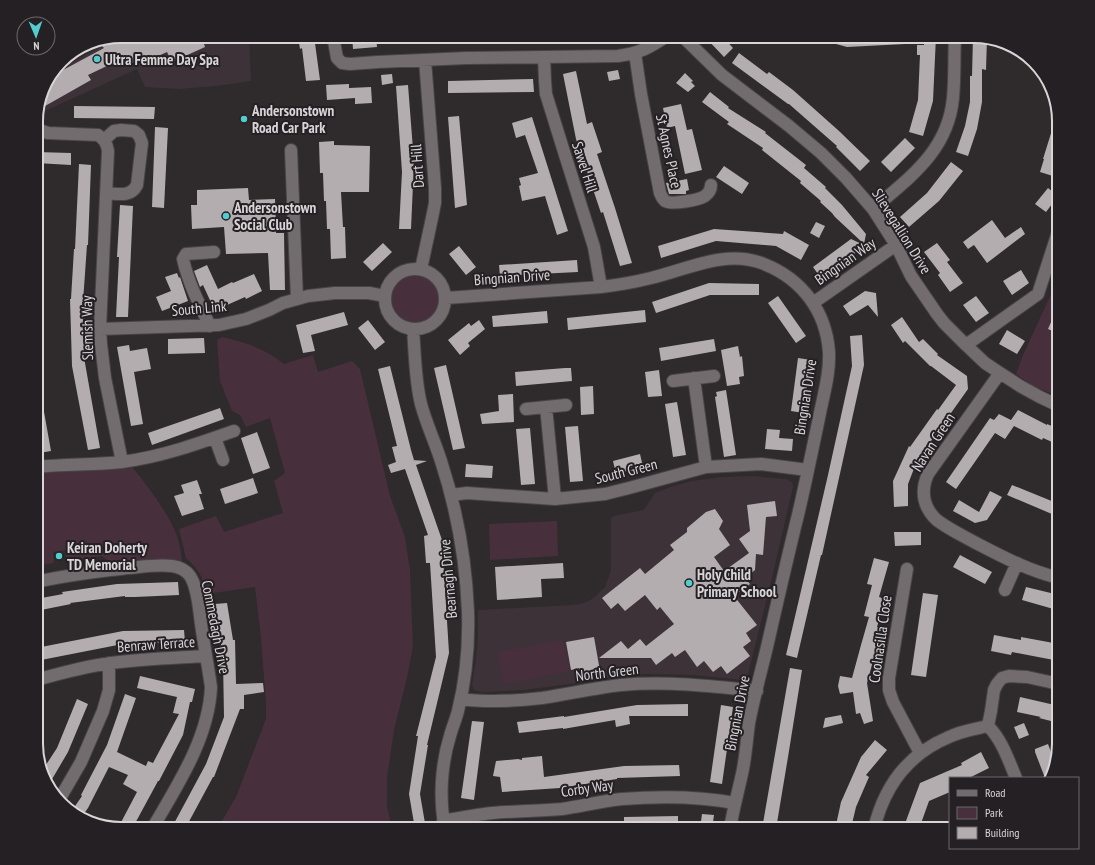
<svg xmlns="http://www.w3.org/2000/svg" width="1095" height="865" viewBox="0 0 1095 865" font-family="'PT Sans Narrow',sans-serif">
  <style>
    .built { fill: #3d3238 }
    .green { fill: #472f3c }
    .building { fill: #b3adb0 }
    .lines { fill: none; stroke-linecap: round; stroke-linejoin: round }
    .minor-casing { stroke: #494547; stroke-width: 14 }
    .minor { stroke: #726c6f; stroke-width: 12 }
    .poi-dot { fill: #52cdce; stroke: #252023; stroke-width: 1.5 }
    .labels { text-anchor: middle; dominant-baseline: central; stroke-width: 4; stroke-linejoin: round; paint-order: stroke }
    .poi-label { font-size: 15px; font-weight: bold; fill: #d9d5d7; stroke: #252023; text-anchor: start }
    .street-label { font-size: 15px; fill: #d9d5d7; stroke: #252023 }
    .rim { fill: none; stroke: #d9d5d7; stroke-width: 2 }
  </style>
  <rect width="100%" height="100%" fill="#2f2a2c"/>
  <path class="built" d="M122,36H249L251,81L224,85L180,89L145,87L137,69L47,110L36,119V115L45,84L53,73L103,45Z
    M752,476L786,479L792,482L793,487L772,578L748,674L746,678L742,680L694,675L646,674L609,677L570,684L523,690L482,692L474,690L472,685L476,660L478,636V610L573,605L580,604L589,601L597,595L605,587L611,571V518L614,516L643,510L646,507L655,493L671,487L692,481L722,477Z"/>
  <path class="green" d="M391 299a25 25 0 1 1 50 0a25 25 0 1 1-50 0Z
    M1059,277V397L1030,384L1016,374L1023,355Z
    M222,337C245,342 266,349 284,364L313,355L318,372L352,361L360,369L390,496L405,537L410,570L413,646L407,678L394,730L387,778V806L392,829H217L236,797L266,719V703L261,638L255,587L207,594L201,576L195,567L186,558L179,529L216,516L224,532L283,513L274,481L285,473L270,418L246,427L240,415L232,411L220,381L217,340Z
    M133,468C149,488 168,512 177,536C180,544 181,553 182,561L181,562L148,560L112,563L102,556L67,561L66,550L53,552L54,563L36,566V473Z
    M557,521L558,556L490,560L489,524Z
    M563,640L569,671L504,684L498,652Z"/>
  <path class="building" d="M125,36H221L204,44L205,47L172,62L167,52L147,61L146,57L128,65L125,59L111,65V64L88,75L91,80L38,110L45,84L50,77L104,48L102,46Z
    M298,36H314L320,80L306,81L302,48L300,49Z
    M352,36H376L377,47L353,49Z
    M704,36H722L733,48L724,57Z
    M818,36H904L905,44L847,47L818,39Z
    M924,36H936L933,101L923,136L909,132L918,100L920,55H917V45H924Z
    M973,36L987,38L986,70L982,69V102L977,129L968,156L956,152L965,126L970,102V76H972Z
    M739,53L767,74L769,72L793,90L839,131L870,161L860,171L836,147L837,146L789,104H788L732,63Z
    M618,70L620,79L609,81L607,72Z
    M576,71L587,124L592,122L602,152L597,154L615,208L632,263L620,266L603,212L601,213L576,139L563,74Z
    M685,73L693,81L691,82L695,86L688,92L676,83Z
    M392,74L393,83L382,85L381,75Z
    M533,79L534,92L448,93V81Z
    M349,84V88L371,87L372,103L355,104V98L327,100L326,85Z
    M408,85L414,162L411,229H399L402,172L396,86Z
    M710,92L729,107L728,108L766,132L765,133L806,165L804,168L826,187L825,188L842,205L866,234L864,244L835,217L832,213L820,202L821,201L800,183L801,181L762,150L763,148L727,124L729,122L702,102Z
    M681,104L687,130L692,129L702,170L685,174L675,126L667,128L663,108Z
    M74,106L155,107L154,119L74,118Z
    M1057,114L1059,121V166L1056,177L1040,172L1044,159H1043Z
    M459,116L467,205L455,208L448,117Z
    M532,117L568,231L557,235L545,196L522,201L519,186L521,185L519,178L538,173L525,135L516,138L512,123Z
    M155,127L168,128L164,208L152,207Z
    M905,138L915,148L891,172L881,162Z
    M334,141V145L370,146L369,192H341L343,227H345L346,258L331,259L330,229H327L326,201H324L323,173H320L319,142Z
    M36,152L71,153V165L36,163Z
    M951,162L963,171L939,201L909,227L900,217L927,193Z
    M79,164L91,165L88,245H87L83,302H82L85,363L100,448L88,450L72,366L70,299H71L74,249H75Z
    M724,166L749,183L742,194L716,177Z
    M687,179L689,190L686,191V194H669L666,183Z
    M248,188L249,200L275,199L276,233H284L285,290H270L268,253L226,254L224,227L192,229L191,205H197V190Z
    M1048,188L1058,196L1046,212L1035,204Z
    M120,205L133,206L128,317H116L119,257H117Z
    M992,220L1005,238L1021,227L1025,234L987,263L974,245L968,249L963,242Z
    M816,222L825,226L819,238L810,233Z
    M714,229L783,234L784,231L809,245L801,260L776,246L716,241L661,258L658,246Z
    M851,239L866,246L820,277L813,267Z
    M383,243L392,252L372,271L363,262Z
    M937,243L950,260L947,262L963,283L950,292L938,275L940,273L924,252Z
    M459,246L476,267L466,275L449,254Z
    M577,260L578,272L500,276L499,265Z
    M207,265L218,289L232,282L233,283L254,274L262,291L246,299L245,297L227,305L226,303L214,309L203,285L200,287L194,271Z
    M1021,270L1029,283L1012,295L1003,281Z
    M177,273L179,278L180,277L188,301L162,311L156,297L171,291L165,277Z
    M709,283L759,284V295H710L656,313L652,302Z
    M865,291L876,293L878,317L868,305L850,316L843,306Z
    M778,296L806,336L796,343L768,303Z
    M976,296L989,313L976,322L963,305Z
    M1059,304V334L1048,329Z
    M645,310L646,322L568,330L567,318Z
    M547,311L548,323L493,327L492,316Z
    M344,312L348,325L311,335L315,351L303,353L296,325Z
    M902,317L919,342L923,339L938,354L937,355L967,376L968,389L917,461L908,484V506L894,507L893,481L909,446L910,447L937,409L938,410L956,385L931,366H930L905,341L903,343L891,325Z
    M368,320L385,342L375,350L358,328Z
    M479,320L485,329L468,343L470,346L460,355L448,340L469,323L471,326Z
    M1007,330L1025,341L1017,354L999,344Z
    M862,335L864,365L822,555H821L797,658L786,655L828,475L852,366L850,336Z
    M204,338L205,353L168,354V339Z
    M714,339L716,351L661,361L659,348Z
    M129,345L130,351L147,348L151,369L134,372L143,424L131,426L117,347Z
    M738,346L740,357L742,356L744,376L739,377L740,384L727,386L721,350Z
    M798,358L811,360L803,413L791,411Z
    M446,365L465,448L453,450L434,368Z
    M390,366L411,450L414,460H412L427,461L416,465L442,540L449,653L427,745H428L420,794L426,829H415L409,794L418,736H416L436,657L430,563H426L424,536L428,535L405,469L391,473L388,465L396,462L392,447L397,446L378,369Z
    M565,368H571L572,381L516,386L515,372Z
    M659,370L662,396L648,397L645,372Z
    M593,386L594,414L581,415L580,387Z
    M726,390L736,455L724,457L715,397L717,396L716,392Z
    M513,394L514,422L482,424L480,414L499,411L498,395Z
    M36,395H41L51,451L39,453L36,437Z
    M677,402L686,455L673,457L665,404Z
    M220,408L224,419L152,445L148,433Z
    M1018,410L1047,425V424L1059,429V445L1043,438L1042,440L1014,426L1005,439L995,433L956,489L946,482L990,418L994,420L999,414L1011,420Z
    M578,426L583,481L570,482L565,427Z
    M530,428L535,484L521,485L516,429Z
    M767,429L780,430L779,438L793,439L792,451L765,449Z
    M257,432L270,468L253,474L241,438Z
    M640,454L643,467L616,474L613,461Z
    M466,464L493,466L492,478L465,477Z
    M253,478L258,493L225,504L220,489Z
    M197,480L202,494H199L204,509L182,516L174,496L184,493L181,485Z
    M1012,485L1059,504V517L1007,495Z
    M990,491L1002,497L987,520L975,523L953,511L959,500L979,512Z
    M775,501L777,516L766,517L763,555L756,554L755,570L745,578L750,584L734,596L757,625L746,633L751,641L743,647L750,656L727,674L721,666L713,672L704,661L697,667L685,650L675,657L672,653L656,665L651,658H599L621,641L628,649L640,639L646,646L674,624L660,607L657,610L645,595L625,611L618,603L611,609L602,598L640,568L645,574L674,550L670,545L687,532V528L706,512L715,509L723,521L719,529L730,545L714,557L724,571L749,553L739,539L750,531L747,505Z
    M894,532H921V545L895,546Z
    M960,555L992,572L985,584L953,567Z
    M874,558L889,562L879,597L885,599L877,627L882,628L867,683L873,721L864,724L860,713L856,714L853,692L840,694L838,686L840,676L852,678L861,645L869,617L864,616L872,585L867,584Z
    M563,563L564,578L541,579L542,597L497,600L495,567Z
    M178,582L179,595L135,597H125V596L70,603L71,604L36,611V599L63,594L62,592L117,584Z
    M1026,587L1059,595V601L1057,610L1022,600Z
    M923,593L938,595L926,677L911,675Z
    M227,603L233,640H235L236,684L263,683L264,692L244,695V709H240L214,777H213L185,829H171L206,764L224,717L223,659L215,604Z
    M184,630L185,642L133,643V642L36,661V648L123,631Z
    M994,635L1021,640V637L1059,644V661L1012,652L1011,655L991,651Z
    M594,637L600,671L580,675L579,668L571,670L566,642Z
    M790,668L802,670L788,757L776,829H762Z
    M140,676L195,689L192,702H190L183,735L159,781H158L132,829H121L118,828L137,792L123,784L128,775L109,767L88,808L81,818L71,812L82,796L81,795L107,745L125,694L136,698L117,752L146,766L148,761L153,763L179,714L173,713L177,697L137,688Z
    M1020,697L1059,706V723L1039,718L1041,717L1017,712Z
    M77,699L88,704L68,752L48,786L45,782L42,771L57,748Z
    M688,704V716H629L630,724L616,727L615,720L563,729V728L519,733L517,722L564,716V717L637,705Z
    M721,705L733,707L722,784L710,782Z
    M841,715L843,723L823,728L825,718Z
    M472,721L484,722L474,800L461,798Z
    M1024,723L1029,735L1019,739L1014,727Z
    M875,740L887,750L866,775L869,777L856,807L851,828L836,825L841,802L861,757Z
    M1048,744L1055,763L1052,778H1045L1035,752V749Z
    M981,752L989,768L969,778H950V792L929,801L919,829H903L920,783L962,765L961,763Z
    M542,756L544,777L624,766L679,765L680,776L617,778V779L560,788L502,792L500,777L493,776L496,761L518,759L522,760V758Z
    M702,814L714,815L712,829H700Z
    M678,816V827L624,828V817Z"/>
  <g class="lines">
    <defs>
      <path id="minor" d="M333,36L337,58L342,63L350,64L378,62L466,58L618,56C640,53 649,48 667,36
        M682,36L722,75L789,126L821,153L846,178L873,209L896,245L911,276L937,314L944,323L966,345L985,363L1000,373L1020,386L1040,397L1059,406
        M635,53L641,94L660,193C661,196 663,199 665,201C672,205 699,200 705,196C709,193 711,190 711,185
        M544,57L545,81L546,94L565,155L594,247L601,287
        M36,129L48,133L98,135C104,139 107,143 108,151L100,329L101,344L105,378L122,462
        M104,140L114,131L121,130L134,131L139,135L142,143L137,185C131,197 119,194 107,193
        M291,150L297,299
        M873,209C910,177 948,151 953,98C955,77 954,56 955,36
        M385 299a30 30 0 1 1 60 0a30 30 0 1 1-60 0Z
        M421,269L432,218L435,203V188L425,60
        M446,298L601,287C618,285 635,282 651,278C689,269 725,249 764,264C802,279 826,311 829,352C830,373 824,393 820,413C813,447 806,481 798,515C787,559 777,603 767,647C761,672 754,697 749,723C747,738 746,753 743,769C739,789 733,809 730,829
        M813,303L896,245
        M210,326C199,304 188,282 183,259L186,254L214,252
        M100,329L219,325L246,319L269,310L283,303L308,296L335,293H369L385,296
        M413,329C415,354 415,380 421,404C426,423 435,442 441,461C457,510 466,560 468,612C469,645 466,679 458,711C456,719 452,728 450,736C441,765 439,799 445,829
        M966,345L1038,294L1059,229
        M1000,373L928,474C923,485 922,496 927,507C930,513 936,520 941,523C951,530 963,536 974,542C1001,556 1029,571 1059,578
        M694,378L706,467
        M673,381L714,376
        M546,407L555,499
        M526,409L566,405
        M215,438L223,460
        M36,467C65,464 94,465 122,462C161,457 197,444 234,431
        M451,495L467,493L555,499L605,494L629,488L706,467L761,464L808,470
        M907,569L889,678V690L893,702L920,753
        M36,582C66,575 96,572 127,568C141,567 158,564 172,566C179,567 186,570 190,576C198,588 199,610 201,624C204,645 208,666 211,687C209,738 177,786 152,829
        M1005,590L1017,563
        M36,680C61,673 86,666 111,663C143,659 174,658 206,656
        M461,699C488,703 515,701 542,698C569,694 594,688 621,685C666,681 711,686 757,691
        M988,726L991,711L994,690L997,684L1002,678L1009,676L1027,677L1059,684
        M988,726C1002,740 1008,759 1016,778
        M59,800L81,762L103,711L109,690V663
        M443,821C459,818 475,815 492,813C515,811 538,811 562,809C582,806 602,801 622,799C660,796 697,796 735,803
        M874,829C884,787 908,754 949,737C961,731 975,729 988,726"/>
    </defs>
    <use href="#minor" class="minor-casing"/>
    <use href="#minor" class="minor"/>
  </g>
  <g class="poi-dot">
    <circle cx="97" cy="59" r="4"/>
    <circle cx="244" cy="119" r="4"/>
    <circle cx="226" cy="216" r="4"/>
    <circle cx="59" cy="556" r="4"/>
    <circle cx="689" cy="583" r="4"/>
  </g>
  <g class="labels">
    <g class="poi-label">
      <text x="105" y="59">Ultra Femme Day Spa</text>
      <text x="252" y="110">Andersonstown<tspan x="252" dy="17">Road Car Park</tspan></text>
      <text x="234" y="207">Andersonstown<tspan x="234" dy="17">Social Club</tspan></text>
      <text x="67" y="547">Keiran Doherty<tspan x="67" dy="17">TD Memorial</tspan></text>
      <text x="697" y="574">Holy Child<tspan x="697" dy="17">Primary School</tspan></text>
    </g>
    <g class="street-label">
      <text transform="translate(669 151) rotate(78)">St Agnes Place</text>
      <text transform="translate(417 166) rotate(-94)">Dart Hill</text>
      <text transform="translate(585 167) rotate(72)">Sawel Hill</text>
      <text transform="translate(902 231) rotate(58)">Slievegallion Drive</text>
      <text transform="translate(845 261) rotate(-35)">Bingnian Way</text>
      <text transform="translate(512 277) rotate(-4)">Bingnian Drive</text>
      <text transform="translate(199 308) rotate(-5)">South Link</text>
      <text transform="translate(87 328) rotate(-91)">Slemish Way</text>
      <text transform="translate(805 397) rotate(-81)">Bingnian Drive</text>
      <text transform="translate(933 442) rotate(-57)">Navan Green</text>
      <text transform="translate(626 471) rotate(-14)">South Green</text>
      <text transform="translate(448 579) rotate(-95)">Bearnagh Drive</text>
      <text transform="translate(216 627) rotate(79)">Commedagh Drive</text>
      <text transform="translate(880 639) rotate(-82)">Coolnasilla Close</text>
      <text transform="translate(156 644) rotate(-4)">Benraw Terrace</text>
      <text transform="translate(607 672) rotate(-7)">North Green</text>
      <text transform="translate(737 713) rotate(-79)">Bingnian Drive</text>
      <text transform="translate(587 788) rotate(-8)">Corby Way</text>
    </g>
  </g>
  <path d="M0 0H1095V865H0ZM121 43H974A78 78 0 0 1 1052 121V744A78 78 0 0 1 974 822H121A78 78 0 0 1 43 744V121A78 78 0 0 1 121 43Z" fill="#252023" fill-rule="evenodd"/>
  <path class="rim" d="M121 43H974A78 78 0 0 1 1052 121V744A78 78 0 0 1 974 822H121A78 78 0 0 1 43 744V121A78 78 0 0 1 121 43Z"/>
  <rect x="949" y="777" width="130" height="72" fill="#252023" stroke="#6d686b"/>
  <rect x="957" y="790" width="20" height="6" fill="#726c6f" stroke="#6d686b"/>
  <text x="985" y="797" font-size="12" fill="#d9d5d7">Road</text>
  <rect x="957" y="807" width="20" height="12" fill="#472f3c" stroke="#6d686b"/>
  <text x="985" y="817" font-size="12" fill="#d9d5d7">Park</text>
  <rect x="957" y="827" width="20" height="12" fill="#b3adb0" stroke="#6d686b"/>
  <text x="985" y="837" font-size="12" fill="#d9d5d7">Building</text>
  <g transform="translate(36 36) rotate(178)"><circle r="19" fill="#252023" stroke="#6d686b"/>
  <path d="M0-3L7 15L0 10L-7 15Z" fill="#52cdce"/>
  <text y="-6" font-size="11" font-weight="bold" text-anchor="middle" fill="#d9d5d7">N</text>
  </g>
</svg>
